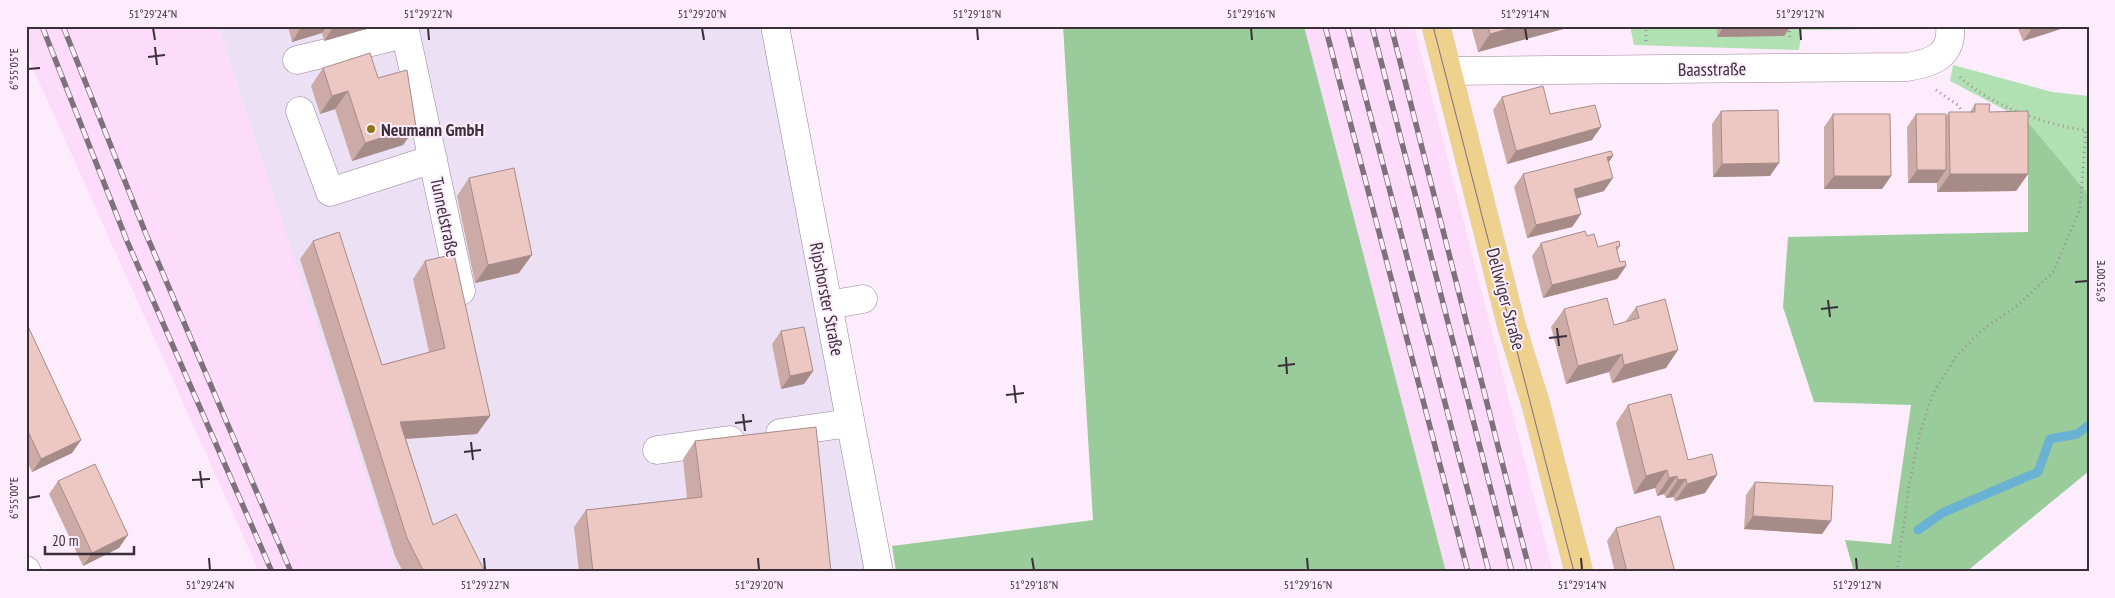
<svg xmlns="http://www.w3.org/2000/svg" width="2115" height="598" viewBox="0 0 2115 598" font-family="'PT Sans Narrow',sans-serif">
  <style>
    .commercial { fill: #ebe0f4 }
    .built { fill: #fddcfb }
    .green { fill: #b1e1b2 }
    .forest { fill: #99cc9a }
    .lines { fill: none; stroke-linecap: round; stroke-linejoin: round }
    .stream { stroke: #69b2d3; stroke-width: 9 }
    .minor-casing { stroke: #998198; stroke-width: 29 }
    .major-casing { stroke: #d8d5d7; stroke-width: 29 }
    .path { stroke: #9c8e9b; stroke-width: 3; stroke-dasharray: 1 4; stroke-linecap: butt }
    .minor { stroke: #fff; stroke-width: 28 }
    .major { stroke: #eed18c; stroke-width: 28 }
    .tram { stroke: #7d717c; stroke-width: 1 }
    .rail-casing { stroke: #7d717c; stroke-width: 5.5 }
    .rail { stroke: #fdedfc; stroke-width: 4; stroke-dasharray: 11; stroke-linecap: butt }
    .wall { fill: #ccaba7 }
    .shaded-wall { fill: #a68b88 }
    .building { fill: #edc7c2; stroke: #a68b88 }
    .ticks { fill: none; stroke: #3a2f39; stroke-width: 2 }
    .poi-dot { fill: #8f751a; stroke: #fdedfc; stroke-width: 2 }
    .labels { text-anchor: middle; dominant-baseline: central; stroke-width: 4; stroke-linejoin: round; paint-order: stroke }
    .street-label { font-size: 18px; fill: #3a2f39; stroke: #fdedfc }
    .poi-label { font-size: 18px; font-weight: bold; fill: #3a2f39; stroke: #fdedfc; text-anchor: start }
    .neatline { fill: none; stroke: #3a2f39; stroke-width: 2 }
    .ticks-label { font-size: 12px; text-anchor: middle; fill: #3a2f39 }
  </style>
  <rect width="100%" height="100%" fill="#fdedfc"/>
  <path class="commercial" d="M218,26H768L869,572H397Z"/>
  <path class="built" d="M26,26H218L397,572H259L26,53Z
    M1304,26H1414L1553,572H1446Z"/>
  <path class="green" d="M1630,26H1890L1887,29L1802,30L1799,50L1634,45Z
    M1953,65L2052,92L2089,96V195L2028,122L1950,81Z"/>
  <path class="forest" d="M1063,26H1304L1446,572H896L892,546L1093,520Z
    M2028,122L2089,195V471L1966,572H1854L1845,540L1891,544L1911,405L1814,402L1783,307L1788,237L2028,232Z"/>
  <g class="lines">
    <path class="stream" d="M1918,530L1942,513L2038,472L2050,439L2077,434L2089,425"/>
    <defs>
      <path id="minor" d="M404,26L461,291
        M775,26L879,572
        M297,60L405,34
        M1448,71L1907,67C1932,63 1953,56 1950,26
        M300,111L330,192L433,159
        M828,305L863,299
        M780,433L850,423
        M657,450L730,440
        M26,570L27,572"/>
      <path id="major" d="M1436,26L1511,324L1536,405L1579,572"/>
    </defs>
    <use href="#minor" class="minor-casing"/>
    <use href="#major" class="major-casing"/>
    <path class="path" d="M1789,26L1790,40
      M1646,41V26
      M1960,77C1991,106 2046,125 2089,131
      M1936,90L1958,105L1964,115
      M1897,572L1910,480L1920,433L1933,393L1956,357L1982,330L2018,305L2053,272L2080,209L2086,130"/>
    <use href="#minor" class="minor"/>
    <use href="#major" class="major"/>
    <path class="tram" d="M1433,26L1574,572"/>
    <defs>
      <path id="rail" d="M42,26L127,241L272,572
        M63,26L146,234L291,572
        M1325,26L1468,572
        M1347,26L1489,572
        M1372,26L1512,572
        M1391,26L1530,572"/>
    </defs>
    <use href="#rail" class="rail-casing"/>
    <use href="#rail" class="rail"/>
  </g>
  <path class="wall" d="M288,26H374L373,27L324,41L322,33L292,42Z
    M1471,26H1568L1567,28L1478,52Z
    M1651,26H1791L1784,36L1717,37V28L1651,29Z
    M2017,26H2070L2023,41Z
    M323,68L378,78L403,145L352,161L335,109L320,114L311,86Z
    M1502,97L1550,114L1592,140L1507,164L1493,110Z
    M1975,104L1989,112L2028,174L2016,191L1937,192V183H1908L1907,127L1916,114L1946,117L1949,112H1970Z
    M1721,111L1770,176L1713,177L1712,124Z
    M1833,114L1891,176L1882,189H1824V127Z
    M1613,156L1608,162L1604,191L1577,198L1581,214L1572,227L1527,238L1514,187L1523,174Z
    M469,178L519,273L475,283L457,196Z
    M1587,236L1598,247L1620,246L1617,251L1620,262L1626,266L1617,279L1543,298L1532,256L1541,243Z
    M313,241L382,365L429,352L413,279L425,261L490,416L477,434L406,439L433,525L485,572H403L395,556L300,259Z
    M1636,307L1666,368L1612,383L1609,372L1566,384L1551,327L1564,309L1614,325L1625,322Z
    M26,322L81,440L72,453L32,472L26,459Z
    M781,331L813,371L804,384L781,389L772,344Z
    M1628,405L1688,460L1705,493L1675,501L1673,497L1666,498L1664,494L1657,496L1655,488L1634,494L1616,423Z
    M695,441L831,572H579L574,527L586,510L687,498L683,459Z
    M58,481L119,548L83,566L49,494Z
    M1755,482L1831,521L1822,534L1744,529L1746,495Z
    M1616,528L1675,572H1615L1607,541Z"/>
  <path class="shaded-wall" d="M302,26H327L322,33L292,42Z
    M334,26H374L373,27L324,41Z
    M1519,26H1568L1567,28L1478,52L1490,34Z
    M1653,26H1718L1717,28L1651,29Z
    M1724,26H1791L1784,36L1717,37Z
    M2037,26H2070L2023,41L2032,28Z
    M348,91L335,109L320,114L332,96Z
    M416,127L403,145L352,161L365,143Z
    M1601,127L1592,140L1507,164L1516,151Z
    M1613,156L1604,169L1607,157Z
    M1779,163L1770,176L1713,177L1722,164Z
    M1917,170H1946L1937,183H1908Z
    M1950,174H2028L2016,191L1937,192Z
    M1834,176H1891L1882,189H1824Z
    M1613,178L1604,191L1565,202L1574,189Z
    M1581,214L1572,227L1527,238L1536,225Z
    M532,255L519,273L475,283L488,265Z
    M1626,266L1617,279L1543,298L1552,285Z
    M1678,350L1666,368L1612,383L1624,365Z
    M1622,354L1609,372L1566,384L1578,366Z
    M813,371L804,384L781,389L790,376Z
    M490,416L477,434L388,440L400,422Z
    M81,440L72,453L32,472L41,459Z
    M1667,470L1655,488L1634,494L1646,476Z
    M1717,475L1705,493L1675,501L1687,484Z
    M1677,476L1664,494L1657,496L1669,478Z
    M1686,479L1673,497L1666,498L1678,480Z
    M1753,516L1831,521L1822,534L1744,529Z
    M128,535L119,548L83,566L92,553Z"/>
  <path class="building" d="M1488,26H1519L1490,34Z
    M370,53L378,78L407,70L416,127L365,143L348,91L332,96L323,68Z
    M1543,86L1550,114L1595,105L1601,127L1516,151L1502,97Z
    M1975,104H1990L1989,112L2028,111V174H1950L1949,112H1975Z
    M1778,110L1779,163L1722,164L1721,111Z
    M1833,114H1890L1891,176H1834Z
    M1916,114H1946V170H1917Z
    M1611,151L1613,156L1607,157L1613,178L1574,189L1581,214L1536,225L1523,174Z
    M514,168L532,255L488,265L469,178Z
    M1585,231L1587,236L1594,234L1598,247L1619,241L1620,246L1616,247L1620,262L1625,261L1626,266L1552,285L1541,243Z
    M339,232L382,365L445,348L425,261L454,254L490,416L400,422L433,525L456,514L485,572H424L407,538L313,241Z
    M1607,298L1614,325L1639,318L1636,307L1665,299L1678,350L1624,365L1622,354L1578,366L1564,309Z
    M26,322L81,440L41,459L26,427Z
    M804,327L813,371L790,376L781,331Z
    M1671,394L1688,460L1712,454L1717,475L1687,484L1686,479L1678,480L1677,476L1669,478L1667,470L1646,476L1628,405Z
    M816,427L831,572H593L586,510L702,497L695,441Z
    M95,464L128,535L92,553L58,481Z
    M1755,482L1833,486L1831,521L1753,516Z
    M1660,516L1675,572H1627L1616,528Z"/>
  <path class="ticks" d="M153,28L155,40M428,28L429,40M702,28L704,40M977,28L978,40M1251,28L1252,40M1525,28L1527,40M1800,28L1801,40M155,47L157,65M148,57L165,55M28,69L40,68M2075,282L2088,281M1828,300L1830,317M1821,309L1838,307M1557,328L1559,346M1549,338L1567,336M1286,357L1287,374M1278,366L1295,364M1014,385L1016,403M1006,395L1024,393M743,414L745,431M735,423L752,421M471,442L473,460M464,452L481,450M200,471L202,488M192,480L210,479M28,498L40,496M209,558L210,570M484,558L485,570M758,558L759,570M1032,558L1034,570M1307,558L1308,570M1581,558L1582,570M1856,558L1857,570"/>
  <circle class="poi-dot" cx="371" cy="129" r="5"/>
  <g class="labels">
    <g class="street-label">
      <text transform="translate(1712 69) rotate(-1)">Baasstraße</text>
      <text transform="translate(445 217) rotate(78)">Tunnelstraße</text>
      <text transform="translate(827 299) rotate(79)">Ripshorster Straße</text>
      <text transform="translate(1506 299) rotate(75)">Dellwiger Straße</text>
    </g>
    <g class="poi-label">
      <text x="381" y="129">Neumann GmbH</text>
    </g>
  </g>
  <rect width="2115" height="598" fill="none" stroke="#fdedfc" stroke-width="55"/>
  <path d="M45 546v8h89v-8" fill="none" stroke="#3a2f39" stroke-width="2.5"/>
  <text x="52" y="546" font-size="15" fill="#3a2f39" stroke="#fdedfc" stroke-width="4" paint-order="stroke">20 m</text>
  <rect x="28" y="28" width="2060" height="542" class="neatline"/>
  <g class="ticks-label">
    <text x="153" y="18">51°29'24"N</text>
    <text x="428" y="18">51°29'22"N</text>
    <text x="702" y="18">51°29'20"N</text>
    <text x="977" y="18">51°29'18"N</text>
    <text x="1251" y="18">51°29'16"N</text>
    <text x="1525" y="18">51°29'14"N</text>
    <text x="1800" y="18">51°29'12"N</text>
    <text transform="translate(14 69) rotate(-90)" y="4">6°55'05"E</text>
    <text transform="translate(2101 281) rotate(-90)" y="4">6°55'00"E</text>
    <text transform="translate(14 498) rotate(-90)" y="4">6°55'00"E</text>
    <text x="210" y="589">51°29'24"N</text>
    <text x="485" y="589">51°29'22"N</text>
    <text x="759" y="589">51°29'20"N</text>
    <text x="1034" y="589">51°29'18"N</text>
    <text x="1308" y="589">51°29'16"N</text>
    <text x="1582" y="589">51°29'14"N</text>
    <text x="1857" y="589">51°29'12"N</text>
  </g>
</svg>
